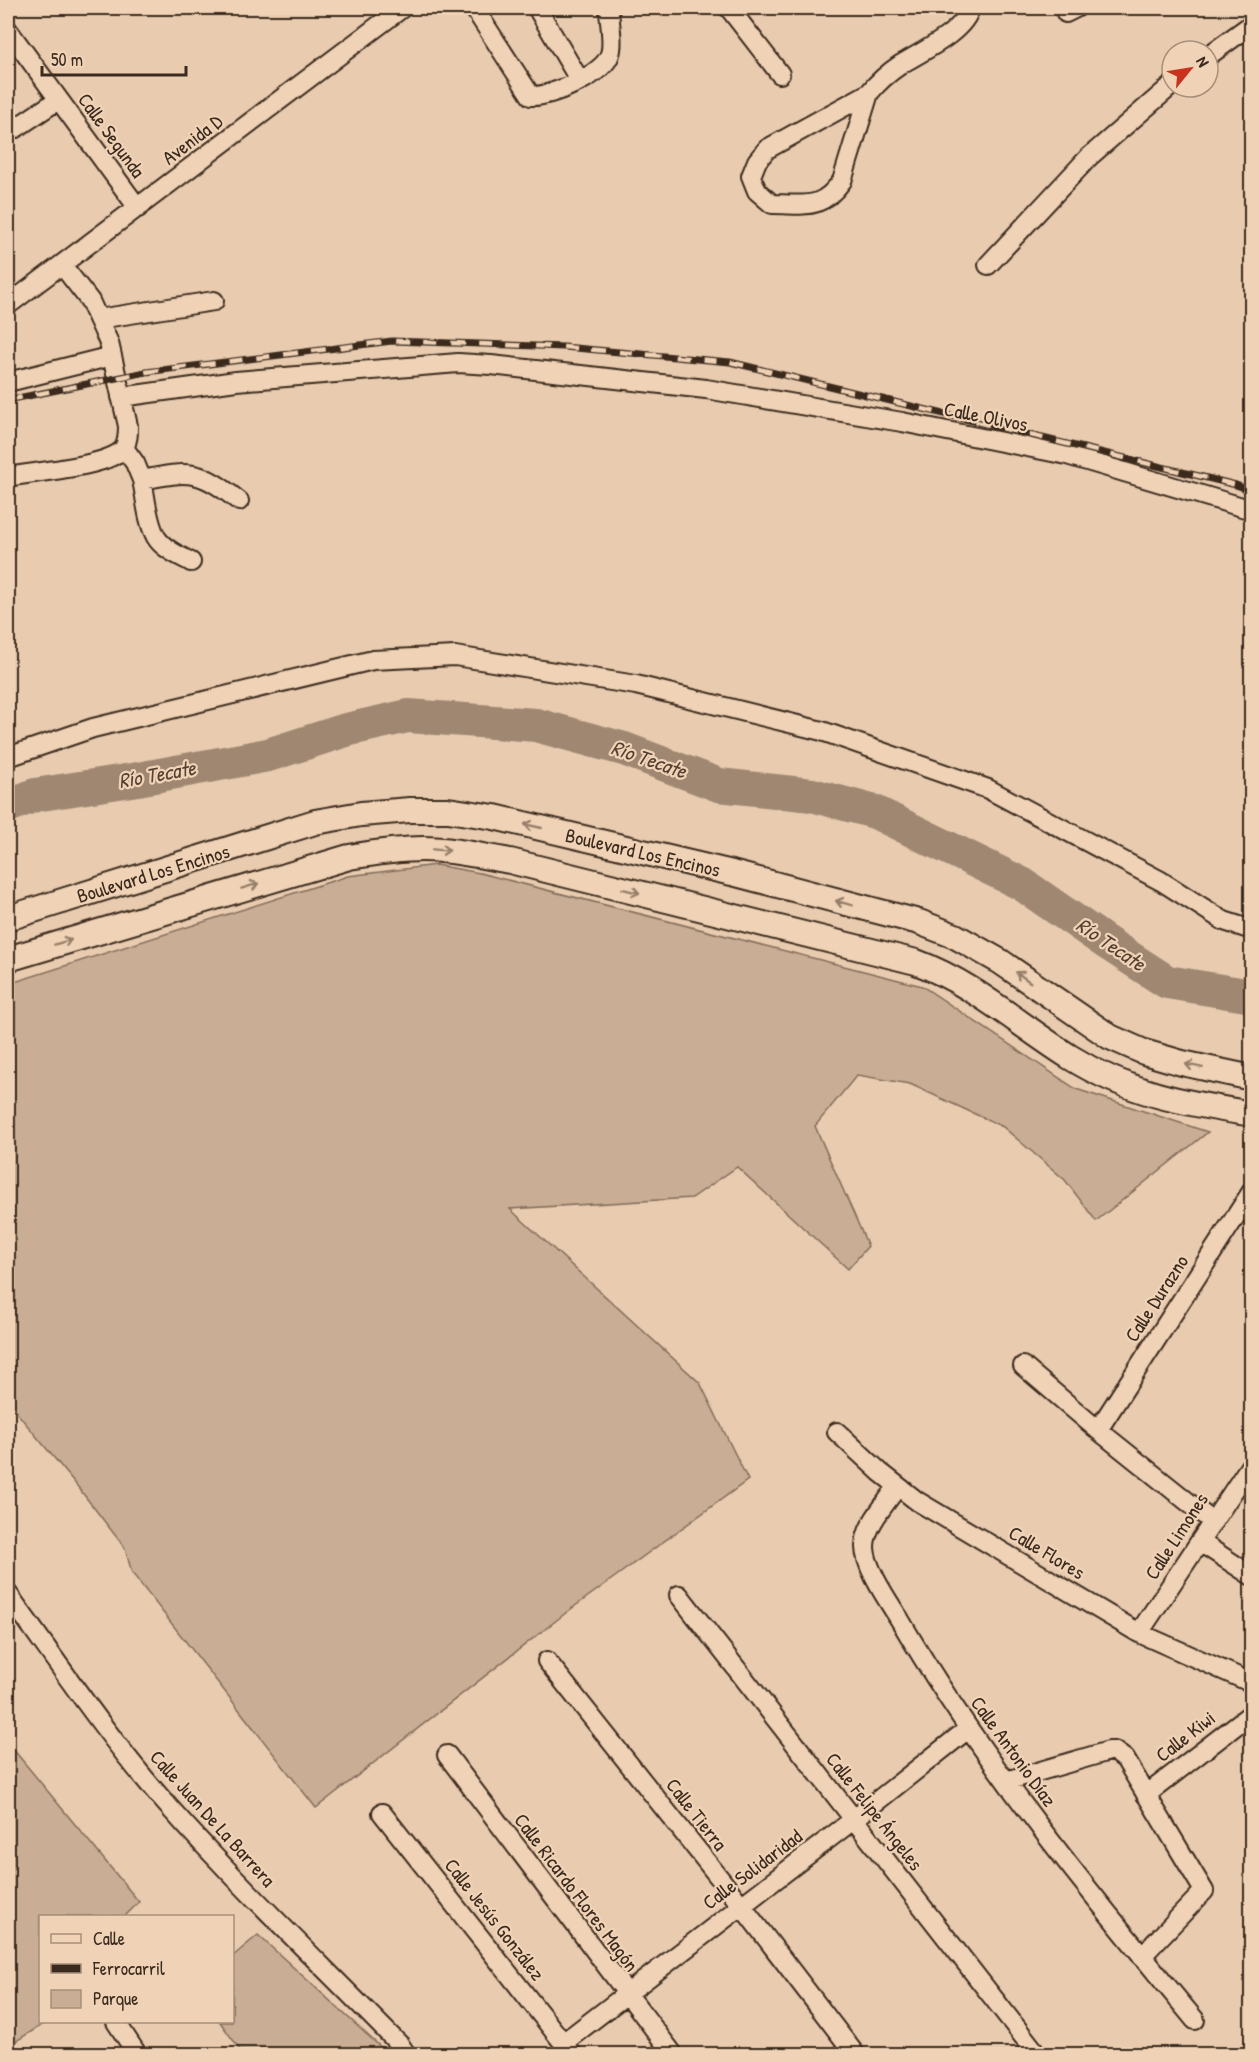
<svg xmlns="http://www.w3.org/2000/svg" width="1259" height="2062" viewBox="0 0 1259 2062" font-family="'Patrick Hand',sans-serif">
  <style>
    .green { fill: #c9ae95; stroke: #826c5a; stroke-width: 1.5 }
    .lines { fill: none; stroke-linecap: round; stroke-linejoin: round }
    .river { stroke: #9f8772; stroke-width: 34 }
    .minor-casing { stroke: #3b2a1e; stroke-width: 22 }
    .major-casing { stroke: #3b2a1e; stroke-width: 28 }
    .minor { stroke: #f0d3b6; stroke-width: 18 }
    .major { stroke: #f0d3b6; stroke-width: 24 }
    .rail-casing { stroke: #3b2a1e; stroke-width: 7 }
    .rail { stroke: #f0d3b6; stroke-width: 4.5; stroke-dasharray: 14; stroke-linecap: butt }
    .oneway { stroke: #967e6a }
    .labels { text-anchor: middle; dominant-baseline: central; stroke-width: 4.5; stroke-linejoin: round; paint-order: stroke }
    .street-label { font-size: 20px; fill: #3b2a1e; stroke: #f0d3b6 }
    .water-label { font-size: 21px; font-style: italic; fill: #544133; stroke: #f0d3b6 }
  </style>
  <rect width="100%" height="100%" fill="#e9ccb0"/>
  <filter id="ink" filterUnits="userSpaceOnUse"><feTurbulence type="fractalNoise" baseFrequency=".0167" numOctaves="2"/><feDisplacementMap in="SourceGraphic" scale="12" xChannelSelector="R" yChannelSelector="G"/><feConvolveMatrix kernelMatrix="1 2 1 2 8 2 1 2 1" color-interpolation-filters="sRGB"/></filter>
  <g filter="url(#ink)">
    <path class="green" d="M436,865L480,873L922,986L1076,1089L1208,1132L1096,1221L1065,1180L1003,1127L910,1084L857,1075L815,1126L868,1246L848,1269L737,1167L692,1198L510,1209L700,1383L748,1480L567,1612L316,1808L132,1573L125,1548L74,1482L8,1402V984L348,876Z
      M8,1743L139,1902L125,1916H40V2022H47L8,2046Z
      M258,1935L386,2052L387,2054H243L220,2022H232L233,1956Z"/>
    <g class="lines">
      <path class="river" d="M8,806L35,795L138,779L268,755L346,730L408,716L536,725L624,749L719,785L812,795L875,812L1022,884L1107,943L1167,982L1252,996"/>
      <defs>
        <path id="minor" d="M474,8L531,96C551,97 604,75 610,54C614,43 609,20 609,8
          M537,8L580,81
          M729,8L780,74
          M1066,13L1076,8
          M8,30L138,208
          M1208,56L1252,24
          M869,93L842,181C820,211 806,204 772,204L757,191L751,176L757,161L767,149L869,93C878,82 888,73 900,65C920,52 964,33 970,8
          M8,123L16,128L58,100
          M988,265L1089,157L1172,85
          M8,305L402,8
          M98,319L214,301
          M8,382L112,356
          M121,397L236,381L458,363L491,365L706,389L902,422L1067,455L1252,510
          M124,448L135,463L142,480C191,470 200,470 239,501
          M8,477C32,472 110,467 124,448C128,441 128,434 128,426L109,343L90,301L62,265
          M142,480C146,498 147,521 156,537C163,549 180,556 191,562
          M8,757L93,728L373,660L455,656L636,685L822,731L988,789L1161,881L1224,921L1252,930
          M1023,1366L1098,1430L1213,1522
          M1098,1430L1252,1191
          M837,1432L880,1472L917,1501L1139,1633L1252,1683
          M897,1487C886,1504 865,1525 865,1547C865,1568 889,1602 900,1620C983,1763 1089,1892 1195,2020
          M1200,1542L1252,1576
          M8,1594C60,1666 110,1741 169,1807C243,1890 323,1966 400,2045L406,2054
          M679,1595L1037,2054
          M1139,1633L1252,1463
          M547,1661L741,1905L855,2054
          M447,1755L673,2054
          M1006,1781L1109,1751H1114L1125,1759L1204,1891L1142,1956
          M1146,1795L1252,1713
          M382,1813L572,2054
          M116,2022L137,2054
          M563,2043L853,1820L968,1729"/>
        <path id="major" d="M8,918L315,822L361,814L410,810H448L494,817L732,873L919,922L955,936L1001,962L1110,1037L1144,1052L1182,1063L1252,1078
          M8,959L349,857C373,853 398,849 423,849C452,849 481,856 510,861L916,962C973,983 1019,1025 1070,1057C1129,1094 1185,1103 1252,1114"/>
      </defs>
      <use href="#minor" class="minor-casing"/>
      <use href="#major" class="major-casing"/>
      <use href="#minor" class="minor"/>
      <use href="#major" class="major"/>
      <defs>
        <path id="rail" d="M8,400L146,372L392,341L564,347L730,362L1236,485L1252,491"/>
      </defs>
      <use href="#rail" class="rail-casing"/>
      <use href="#rail" class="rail"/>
    </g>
    <defs><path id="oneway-shaft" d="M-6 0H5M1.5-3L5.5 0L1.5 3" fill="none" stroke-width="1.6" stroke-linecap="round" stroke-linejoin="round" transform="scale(1.5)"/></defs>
    <g class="oneway">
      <use href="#oneway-shaft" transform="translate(533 826) rotate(-167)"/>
      <use href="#oneway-shaft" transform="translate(441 850) rotate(4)"/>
      <use href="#oneway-shaft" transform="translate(250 886) rotate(-17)"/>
      <use href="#oneway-shaft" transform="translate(631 891) rotate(14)"/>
      <use href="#oneway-shaft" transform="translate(844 903) rotate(-165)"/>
      <use href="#oneway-shaft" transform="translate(63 942) rotate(-17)"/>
      <use href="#oneway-shaft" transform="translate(1023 977) rotate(-145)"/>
      <use href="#oneway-shaft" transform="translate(1194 1066) rotate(-168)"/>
    </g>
  </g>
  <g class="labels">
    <g class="street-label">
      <text transform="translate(112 135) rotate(54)">Calle Segunda</text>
      <text transform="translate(192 139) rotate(-37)">Avenida D</text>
      <text transform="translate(986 416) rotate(11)">Calle Olivos</text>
      <text transform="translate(643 852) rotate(13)">Boulevard Los Encinos</text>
      <text transform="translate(153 873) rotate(-17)">Boulevard Los Encinos</text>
      <text transform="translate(1156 1298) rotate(-57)">Calle Durazno</text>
      <text transform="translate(1176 1536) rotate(-57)">Calle Limones</text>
      <text transform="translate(1047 1552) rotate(31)">Calle Flores</text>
      <text transform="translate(1185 1736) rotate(-38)">Calle Kiwi</text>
      <text transform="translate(1014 1751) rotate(54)">Calle Antonio Díaz</text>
      <text transform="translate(875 1811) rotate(52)">Calle Felipe Ángeles</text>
      <text transform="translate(697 1814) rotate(52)">Calle Tierra</text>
      <text transform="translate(213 1818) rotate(48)">Calle Juan De La Barrera</text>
      <text transform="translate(752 1869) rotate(-37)">Calle Solidaridad</text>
      <text transform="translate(577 1892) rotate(53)">Calle Ricardo Flores Magón</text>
      <text transform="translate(495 1919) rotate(52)">Calle Jesús González</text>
    </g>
    <g class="water-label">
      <text transform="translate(649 759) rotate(19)">Río Tecate</text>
      <text transform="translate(157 774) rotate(-10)">Río Tecate</text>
      <text transform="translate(1111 944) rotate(34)">Río Tecate</text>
    </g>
  </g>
  <rect width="1259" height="2062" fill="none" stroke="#f0d3b6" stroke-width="30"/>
  <rect x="15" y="15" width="1229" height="2032" fill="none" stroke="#3b2a1e" stroke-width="2" filter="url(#ink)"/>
  <rect x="39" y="1915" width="195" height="108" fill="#f0d3b6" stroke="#a88f79" stroke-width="1.5"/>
  <rect x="51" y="1934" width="30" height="9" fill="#f0d3b6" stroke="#a88f79" stroke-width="1.5"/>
  <text x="93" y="1945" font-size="18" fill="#3b2a1e">Calle</text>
  <rect x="51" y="1964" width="30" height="9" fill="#3b2a1e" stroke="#a88f79" stroke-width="1.5"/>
  <text x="93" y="1975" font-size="18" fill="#3b2a1e">Ferrocarril</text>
  <rect x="51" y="1990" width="30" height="18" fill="#c9ae95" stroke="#a88f79" stroke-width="1.5"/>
  <text x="93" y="2005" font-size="18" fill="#3b2a1e">Parque</text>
  <g transform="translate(1190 69) rotate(60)"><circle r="28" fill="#f0d3b6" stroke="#a88f79" stroke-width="1.5"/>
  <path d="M0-4.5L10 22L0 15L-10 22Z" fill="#c8321e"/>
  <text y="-9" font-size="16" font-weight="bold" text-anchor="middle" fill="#3b2a1e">N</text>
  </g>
  <path d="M42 66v9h144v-9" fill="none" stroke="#3b2a1e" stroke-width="3"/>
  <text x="51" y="66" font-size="18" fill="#3b2a1e" stroke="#f0d3b6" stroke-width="4.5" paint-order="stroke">50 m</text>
</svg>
